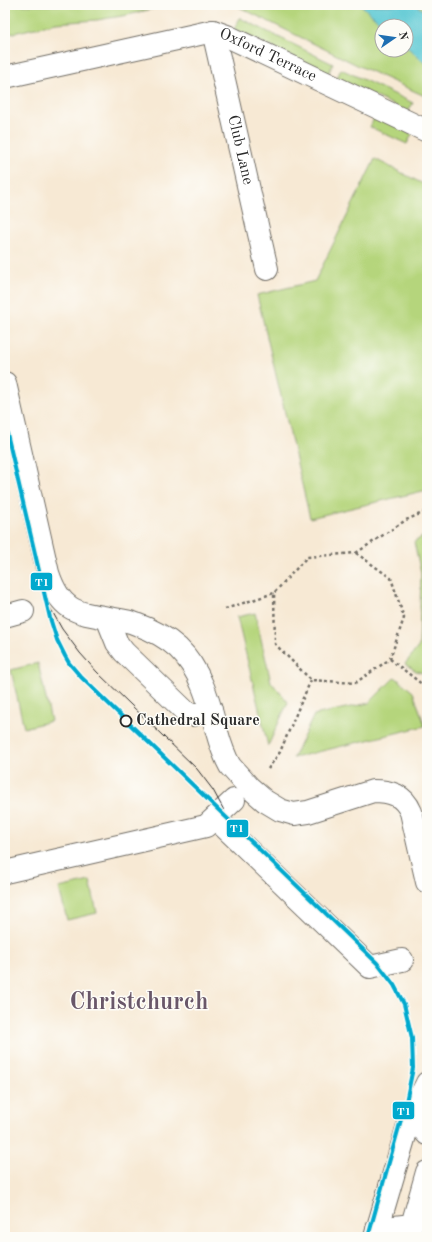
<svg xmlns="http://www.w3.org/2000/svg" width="432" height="1242" viewBox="0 0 432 1242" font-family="'Old Standard TT',serif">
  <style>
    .green { fill: #b5d57c; stroke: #708054; fill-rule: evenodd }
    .water { fill: #5dc9d4; stroke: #447a80 }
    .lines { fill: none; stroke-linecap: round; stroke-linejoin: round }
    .minor-casing { stroke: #726e66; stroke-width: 24 }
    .path { stroke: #726e66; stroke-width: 2.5; stroke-dasharray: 3 3; stroke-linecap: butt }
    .minor { stroke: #fff; stroke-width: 22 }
    .tram { stroke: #2b2b2b; stroke-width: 1 }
    .tram-1-casing { stroke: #fdfcf7; stroke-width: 7 }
    .tram-1 { stroke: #00a9ce; stroke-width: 4 }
    .stop-dot { fill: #fdfcf7; stroke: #2b2b2b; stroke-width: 2 }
    .labels { text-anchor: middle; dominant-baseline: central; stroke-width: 3; stroke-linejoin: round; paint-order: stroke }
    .street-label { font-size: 16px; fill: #2b2b2b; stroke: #fdfcf7 }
    .stop-label { font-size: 16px; font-weight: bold; fill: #2b2b2b; stroke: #fdfcf7; text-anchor: start }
    .town-label { font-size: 24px; font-weight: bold; fill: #695769; stroke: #fdfcf7 }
    .line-badge { stroke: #fdfcf7; stroke-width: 1.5 }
    .badge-label { font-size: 11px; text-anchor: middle; font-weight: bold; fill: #fff }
  </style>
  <rect width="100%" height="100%" fill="#fdfcf7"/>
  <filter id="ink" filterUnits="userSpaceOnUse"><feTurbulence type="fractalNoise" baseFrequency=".025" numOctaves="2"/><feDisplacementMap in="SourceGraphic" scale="8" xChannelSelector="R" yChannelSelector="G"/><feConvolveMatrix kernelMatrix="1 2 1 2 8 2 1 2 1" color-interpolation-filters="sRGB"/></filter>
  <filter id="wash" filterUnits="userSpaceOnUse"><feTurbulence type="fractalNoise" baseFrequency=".012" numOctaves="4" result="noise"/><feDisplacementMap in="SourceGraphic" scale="16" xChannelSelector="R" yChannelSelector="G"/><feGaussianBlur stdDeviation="0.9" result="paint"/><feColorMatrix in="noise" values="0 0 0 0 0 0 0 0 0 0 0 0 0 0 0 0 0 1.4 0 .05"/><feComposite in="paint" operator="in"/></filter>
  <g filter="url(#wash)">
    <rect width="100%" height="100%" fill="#f7e9d4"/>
    <path class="green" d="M5,5H168L128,15L97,20L56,23L5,35Z
      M235,5H427V97L357,65ZM382,26H406V50H382Z
      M240,18L333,64L328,74L234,29Z
      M341,69L413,103L408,112L337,78Z
      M375,116L412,134L407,144L370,127Z
      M375,159L427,186V490L310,518L257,295L315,281Z
      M427,534V674L416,671L405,664L419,646L421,573L414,542Z
      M255,613L271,682L288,702L268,746L237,617Z
      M38,663L51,721L24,728L11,670Z
      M395,677L413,692L425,726L293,758L314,715L369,703Z
      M90,881L97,913L67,920L59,888Z"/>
    <path class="water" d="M361,5H416L427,13V65L406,46V26H384Z"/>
  </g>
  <g filter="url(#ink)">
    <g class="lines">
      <defs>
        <g id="minor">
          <path id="s1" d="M213,31L267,269"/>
          <path id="s2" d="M5,77L213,31L227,36L427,131"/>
          <path d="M5,383L48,573C61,613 78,613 115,619C122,620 129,621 136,624C150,629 166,637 178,648C201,670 209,702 217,732C220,743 224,755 230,766L249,787L265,801L280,810L294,814L308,812L373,791C391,791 404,795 411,812L427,882"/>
          <path d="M5,616L23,611"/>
          <path d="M107,618L117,643L124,652L186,712L193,715L211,710"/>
          <path d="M215,818L370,967L402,960"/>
          <path d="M5,872L206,826L234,800"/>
          <path d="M411,1115L427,1134"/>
          <path d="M377,1229L412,1225L427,1172"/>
          <path d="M375,1237L411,1115L427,1083"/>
        </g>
      </defs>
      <use href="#minor" class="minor-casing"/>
      <path class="path" d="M356,553L391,578L404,618L390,659L355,683L311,680L275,644L274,593L307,557Z
        M356,553L406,520L427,511
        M225,609L274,593
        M390,659L423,685L427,695
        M268,769L280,752L299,707L311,680"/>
      <use href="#minor" class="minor"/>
      <path class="tram" d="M43,593L52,611L62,629L80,653L97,672L197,769L213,790L226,814L238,829"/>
      <defs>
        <path id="tram-1" d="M5,425L50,618L57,640L65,656L69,663L81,677L377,963L394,985L404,1004L412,1038L413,1068L406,1102L368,1237"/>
      </defs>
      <use href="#tram-1" class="tram-1-casing"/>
      <use href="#tram-1" class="tram-1"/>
    </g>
  </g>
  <circle class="stop-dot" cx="126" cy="721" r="5.5"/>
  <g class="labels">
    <g class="street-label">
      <text stroke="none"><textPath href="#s2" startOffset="273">Oxford Terrace</textPath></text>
      <text stroke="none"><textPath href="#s1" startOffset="122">Club Lane</textPath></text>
    </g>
    <g class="stop-label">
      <text x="136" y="721">Cathedral Square</text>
    </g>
    <g class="town-label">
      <text x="139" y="1003">Christchurch</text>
    </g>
  </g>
  <g class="line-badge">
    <rect x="30" y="572" width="23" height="19" rx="4" fill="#00a9ce"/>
    <rect x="226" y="819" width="23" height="19" rx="4" fill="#00a9ce"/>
    <rect x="392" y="1101" width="23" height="19" rx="4" fill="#00a9ce"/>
  </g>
  <g class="badge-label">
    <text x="42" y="586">T1</text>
    <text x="237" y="832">T1</text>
    <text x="404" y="1115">T1</text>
  </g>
  <rect width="432" height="1242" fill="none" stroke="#fdfcf7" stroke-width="20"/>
  <g transform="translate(394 38) rotate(77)"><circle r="19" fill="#fdfcf7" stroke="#a9a8a5"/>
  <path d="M0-3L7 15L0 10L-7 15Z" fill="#1f6fb2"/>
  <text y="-6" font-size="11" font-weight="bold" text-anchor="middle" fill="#2b2b2b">N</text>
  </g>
</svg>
